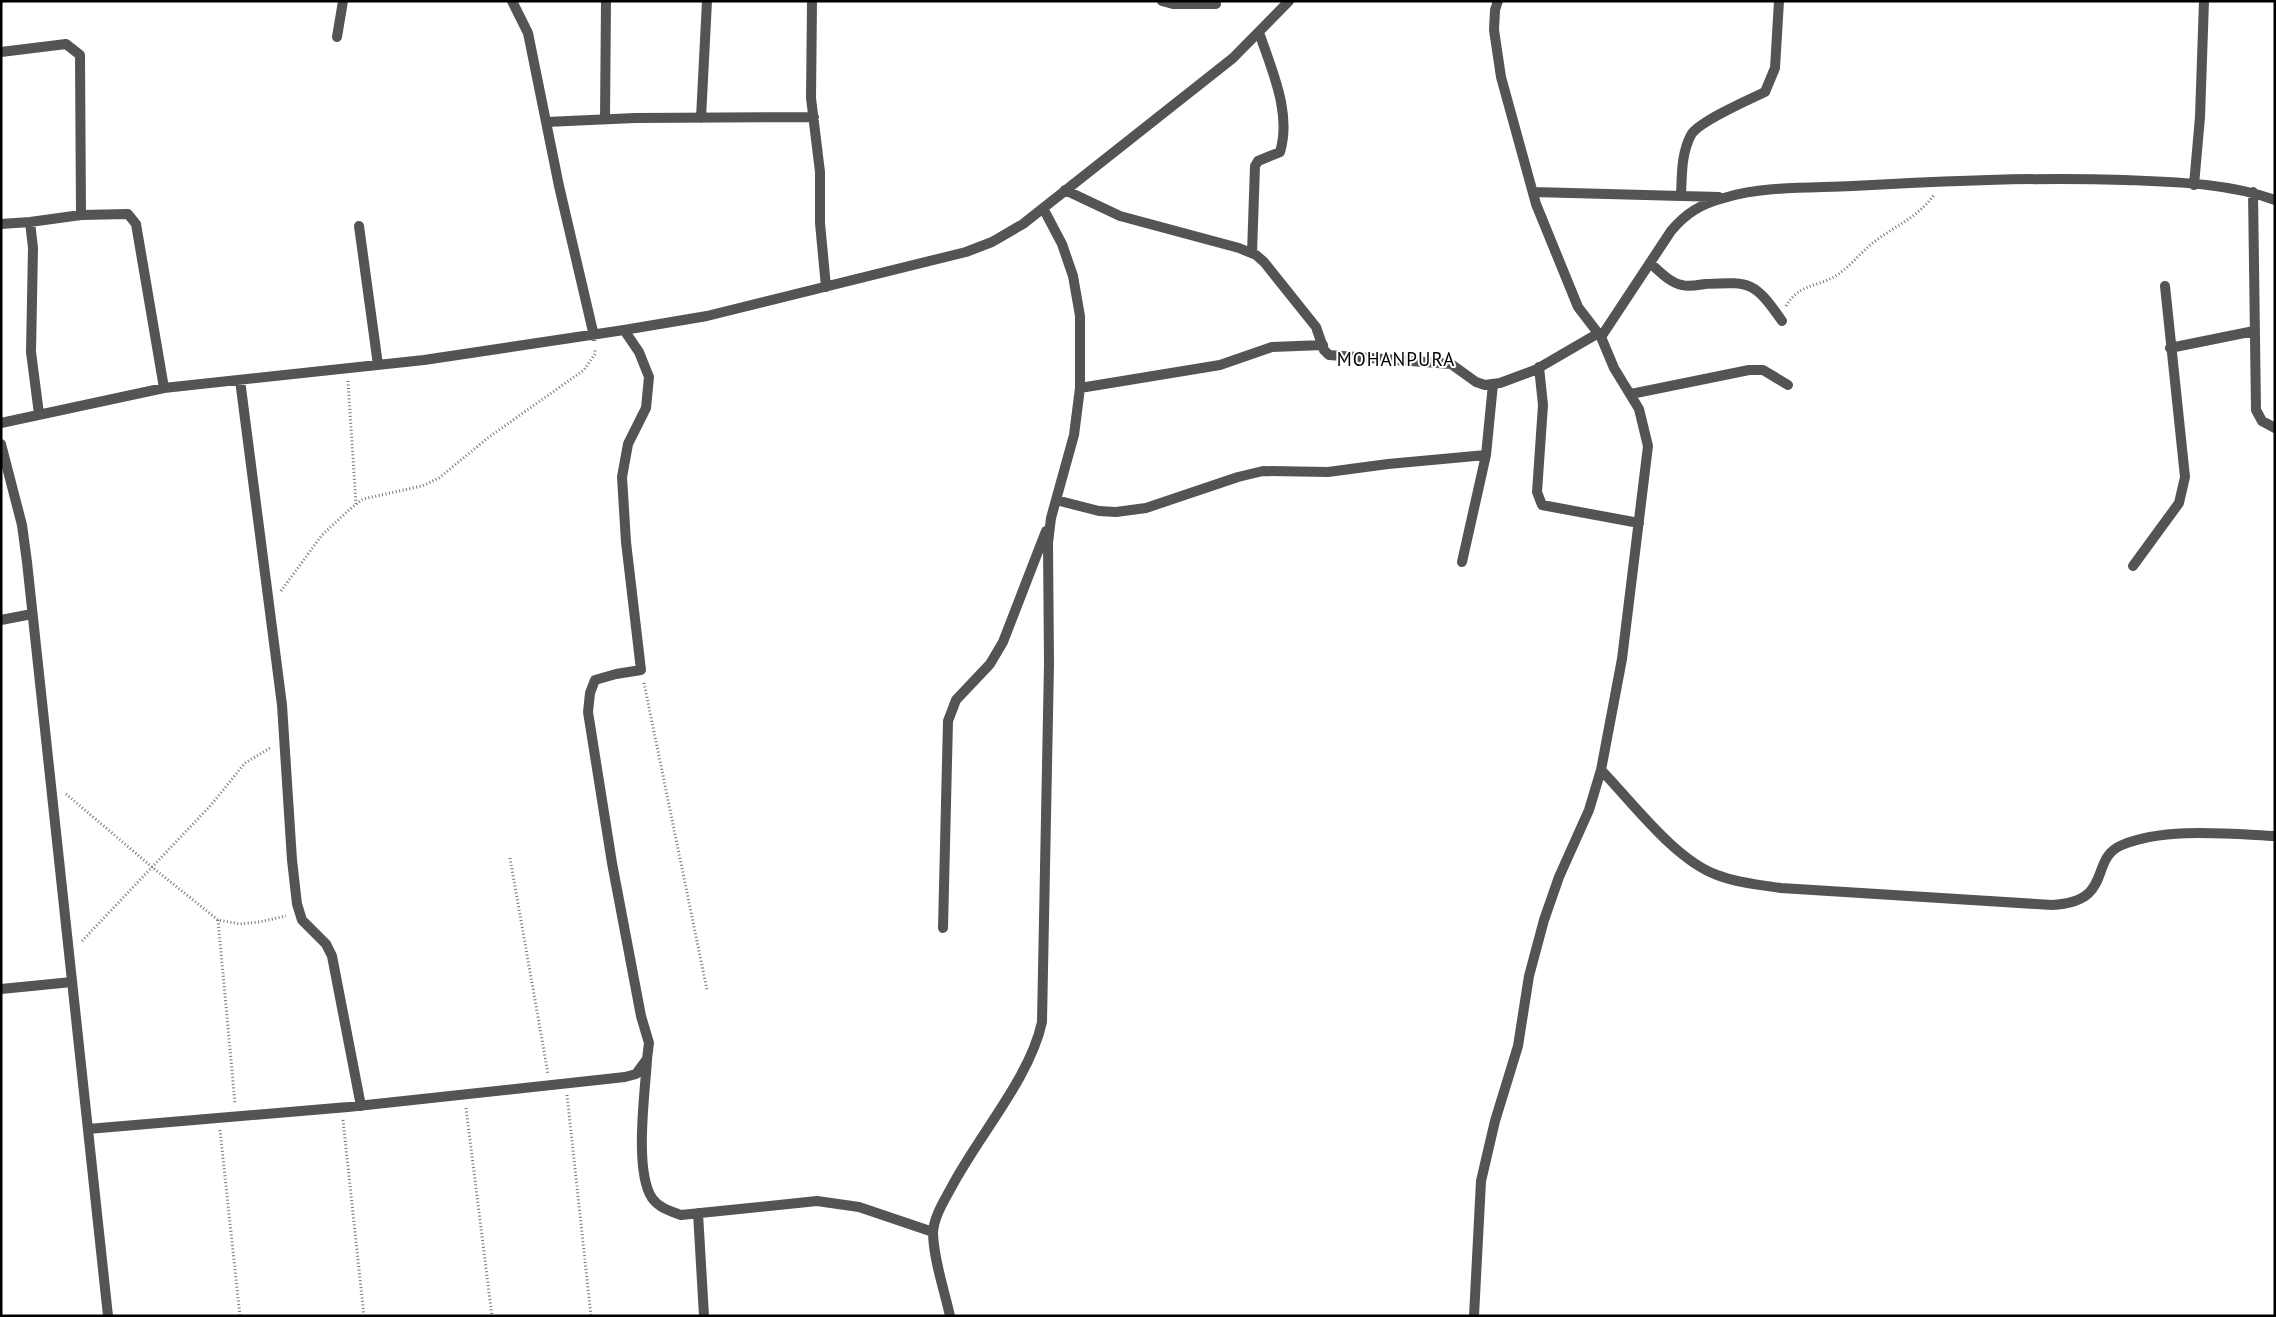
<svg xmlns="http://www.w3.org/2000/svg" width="2276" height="1317" viewBox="0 0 2276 1317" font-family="'PT Sans',sans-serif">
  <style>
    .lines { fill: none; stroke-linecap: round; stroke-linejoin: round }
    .path { stroke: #767676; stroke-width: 3; stroke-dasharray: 1 2.5; stroke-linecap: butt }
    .minor { stroke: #545454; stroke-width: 10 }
    .labels { text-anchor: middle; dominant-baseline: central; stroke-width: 4; stroke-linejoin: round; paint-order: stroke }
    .quarter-label { font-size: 19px; letter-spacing: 1px; fill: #000; stroke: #fff }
  </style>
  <rect width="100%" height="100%" fill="#fff"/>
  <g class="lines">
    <path class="path" d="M1786,306C1798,285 1815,287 1834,277C1849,268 1860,253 1874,242C1896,225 1916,219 1934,195
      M348,381L356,504
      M281,591L322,535L349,510L363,499L422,486L439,478L489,437L584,370L595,354V349
      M644,683L707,990
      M66,794L152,867L218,920L240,924L259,922L286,916
      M510,858L548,1074
      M218,920L235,1103
      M82,941L211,805L245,763L270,748
      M567,1095L591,1316
      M466,1108L492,1316
      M343,1120L364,1316
      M220,1130L240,1316"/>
    <path class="minor" d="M512,1L528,33L559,186L594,336
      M812,1L811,98L820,172V223L826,287
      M1162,1L1173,4H1216
      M337,37L343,1
      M1,52L66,44L80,55L81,215
      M701,118L707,1
      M605,119L606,1
      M546,122L635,118L814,117
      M2194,185L2200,117L2204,1
      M1065,190L1120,216L1239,248L1256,255L1264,262L1316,327L1324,350L1329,355L1451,364L1476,382L1485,385L1500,383L1535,370L1597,334
      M1533,192L1719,197
      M2253,192L2256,410L2262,421L2275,428
      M1681,196C1682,175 1681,154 1691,135C1698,122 1750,99 1765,92L1775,68L1779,1
      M30,222L33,248L31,352L39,414
      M1,224L30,222L81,215L128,214L136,224L164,388
      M359,226L378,365
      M1252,253L1255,166L1258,161L1280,152C1292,112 1271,69 1259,32
      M1650,263C1659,271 1670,283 1682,285C1689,287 1698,285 1705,284C1751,282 1754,281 1782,321
      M1601,337L1671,231C1686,213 1701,204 1724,198C1762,186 1812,188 1852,186C1943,181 2034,177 2125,180C2175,182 2228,183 2275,200
      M2170,348L2254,331
      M1539,367L1543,405L1537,492L1542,505L1639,523
      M240,380L282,705L292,860L297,904L302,920L326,944L332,956L361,1106
      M1080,388L1220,365L1272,347L1323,345
      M1631,394L1749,370H1763L1788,385
      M1,423L164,388L424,360L624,330L707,316L966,252L992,242L1023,224L1233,58L1289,1
      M1,444L22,525L27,562L108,1316
      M1056,500L1099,511L1116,512L1146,508L1238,477L1263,471L1328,472L1388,464L1486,455
      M1462,562L1486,455L1493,384
      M2133,566L2179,503L2185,477L2165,286
      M1,620L32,614
      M1601,770C1633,803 1675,860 1717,875C1738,883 1760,885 1781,888L2052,905C2115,902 2088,859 2122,845C2164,827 2230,834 2275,836
      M943,928L948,721L956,700L990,664L1003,642L1046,531
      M1,989L72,982
      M647,1060C645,1093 634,1171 652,1198C659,1208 670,1211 681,1215L817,1201L859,1207L933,1232
      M88,1129L348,1107L625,1077L636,1074L647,1059L649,1043L641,1016L612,863L588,712L590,693L595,680L616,674L641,670L626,542L622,477L628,444L646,408L649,377L639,352L624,330
      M698,1213L704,1316
      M950,1316C944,1289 934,1261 933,1234C933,1218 944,1201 951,1188C978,1136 1030,1078 1042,1022L1049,664L1048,543L1051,518L1074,435L1080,388V316L1073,276L1062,244L1043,208
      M1474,1316L1481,1181L1495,1121L1518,1046L1529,976L1544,920L1559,877L1589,810L1601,770L1622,659L1648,446L1639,409L1614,368L1601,337L1578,307L1536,204L1501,77L1494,30L1495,10L1498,1"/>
  </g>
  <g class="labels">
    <g class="quarter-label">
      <text x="1396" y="359">MOHANPURA</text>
    </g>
  </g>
  <rect width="2276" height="1317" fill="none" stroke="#000000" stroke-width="5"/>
</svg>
